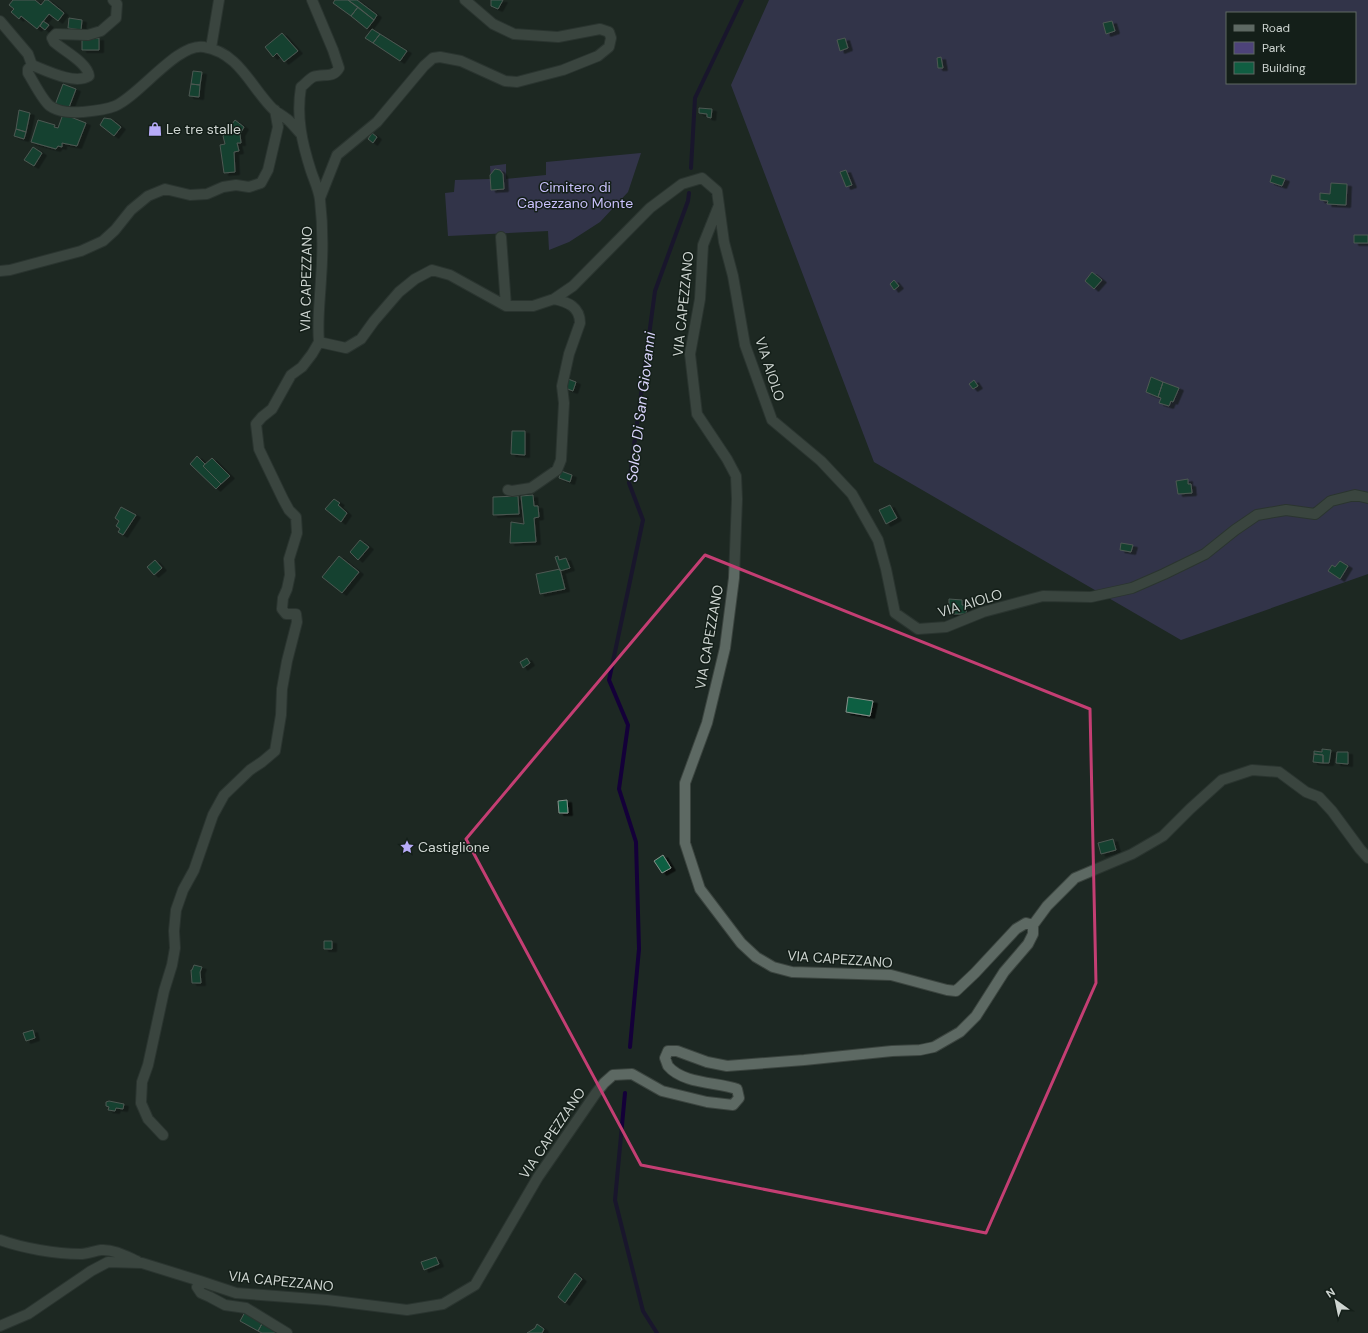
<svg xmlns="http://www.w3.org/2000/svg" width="1368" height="1333" viewBox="0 0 1368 1333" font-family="'DM Sans',sans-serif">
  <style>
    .green { fill: #4d4379; fill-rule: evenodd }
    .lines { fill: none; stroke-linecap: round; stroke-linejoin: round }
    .stream { stroke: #140039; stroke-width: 4 }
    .building { fill: #105e42; stroke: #85928b; filter: url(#shadow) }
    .minor-casing { stroke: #3b443f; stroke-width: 12 }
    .minor { stroke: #5d6963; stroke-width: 10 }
    .marked { fill: none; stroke: #c43e73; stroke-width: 3; stroke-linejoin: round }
    .labels { text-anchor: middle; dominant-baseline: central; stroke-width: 3; stroke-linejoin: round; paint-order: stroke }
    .poi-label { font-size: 14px; fill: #ced5d1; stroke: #141f19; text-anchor: start }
    .park-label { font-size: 14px; fill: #c9c1fc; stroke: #141f19 }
    .street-label { font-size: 14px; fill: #ced5d1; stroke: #141f19 }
    .water-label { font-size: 15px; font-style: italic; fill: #d9d4fc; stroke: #141f19 }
  </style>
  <defs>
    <filter id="shadow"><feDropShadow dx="4.5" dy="2.5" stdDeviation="0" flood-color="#0009"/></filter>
  </defs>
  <rect width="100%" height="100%" fill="#1d2823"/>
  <path class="green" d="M769,0H1368V574L1181,640L874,462L731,85ZM1227,13H1355V83H1227Z
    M641,153L628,192L600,222L569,242L549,250L548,231L448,236L445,193L454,192L455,180L491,179L490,166L506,164V179L546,175V162Z"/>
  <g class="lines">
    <path class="stream" d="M691,168L695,98L742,0
      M630,1047L639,949L636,842L619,789L628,725L609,680L643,520L629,483L655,291L688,201L689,193
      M625,1093L615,1200L643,1311L657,1333"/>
  </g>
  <path class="building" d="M13,0H35L41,5L45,0H48L64,13L58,21L49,14L37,29L21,16L19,19L11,12L14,9L9,5Z
    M335,0H348L358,7L351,16L333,3Z
    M348,0H357L377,15L374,20Z
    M491,0H503L498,9L491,6Z
    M358,7L374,20L367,29L351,16Z
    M69,18L82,20L81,30L68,28Z
    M43,21L49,25L45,30L40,26Z
    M1112,21L1115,31L1106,34L1103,23Z
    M372,29L380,34L373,43L365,38Z
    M282,33L298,51L284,62L277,53L273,57L265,47Z
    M380,34L407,51L400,61L373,43Z
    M99,38V50H82V40Z
    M845,38L848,48L840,51L837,40Z
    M941,57L943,68H938L937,58Z
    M193,71L202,72L200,85L191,84Z
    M63,84L76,89L68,110L55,105Z
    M191,84L200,85L199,97L189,96Z
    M699,108L712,109L711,118L707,117V114L699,113Z
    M19,110L30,113L26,132L16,129Z
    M63,114L86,123L77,146L62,143V147L58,146L56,149L31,142L38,120L55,125L54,127L58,128Z
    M104,118L111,119L121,127L114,136L100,125Z
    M235,120L244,127L240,134L241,143H237L239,151L234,152L235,172L224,173L220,145L225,144L223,136Z
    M16,129L26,132L24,139L14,136Z
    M372,133L377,137L373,143L368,139Z
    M33,147L42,153L34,166L24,160Z
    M495,169L500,170L503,174L504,189L491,190L490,175Z
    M846,170L852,185L846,187L840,172Z
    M1272,175L1285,179L1282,186L1270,182Z
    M1331,183L1347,184L1346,205L1327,204L1328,201L1320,200V193L1330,194Z
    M1354,235H1368V243H1354Z
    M1092,272L1102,280L1094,289L1085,281Z
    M894,280L899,286L894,290L890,284Z
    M1151,377L1163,382L1158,397L1146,392Z
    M568,379L576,382L573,391L565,388Z
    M974,380L978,386L973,389L969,384Z
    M1163,382L1179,388L1173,402L1171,401L1169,406L1159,403L1161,398L1158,397Z
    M512,431H525V455L511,454Z
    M197,456L205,464L203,466L221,484L216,489L190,464Z
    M212,458L230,476L221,484L203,466Z
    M561,471L572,475L570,482L559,478Z
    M1188,479V484H1191L1192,493L1178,494L1176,481Z
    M533,495L534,506H538L539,517L534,518L536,542L510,543L511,522L524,524L521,496Z
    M518,496L519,514L493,515V497Z
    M334,499L340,503L338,505L347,513L341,522L325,509Z
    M890,505L897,518L886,524L879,510Z
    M121,507L136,515L123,535L118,532L120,529L116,526L119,521L115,518Z
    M360,540L369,547L358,560L350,552Z
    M1121,543L1133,545L1131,552L1120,550Z
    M339,556L359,572L342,593L322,577Z
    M558,556L559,560L566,558L570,568L560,571L555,557Z
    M155,560L162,568L154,575L147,567Z
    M1340,561L1348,566L1340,579L1328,571L1332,565L1335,567Z
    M560,569L565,589L540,594L536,574Z
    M949,599L962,600V605H967L966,614H949Z
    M527,658L530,663L523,668L520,662Z
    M848,697L873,701L870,716L846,712Z
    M1322,749L1331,750L1329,763H1323V755L1314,754V751L1322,752Z
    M1337,752H1348V764L1336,763Z
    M1314,754L1323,755V763L1313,762Z
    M567,800L568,813H559L558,801Z
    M1113,839L1116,850L1101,854L1098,843Z
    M663,855L671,868L662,873L654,861Z
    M324,941H332V949H324Z
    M194,965L202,967L200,972L201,983H192L191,970H192Z
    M33,1030L35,1038L26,1041L23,1033Z
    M109,1101L124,1104L123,1109L116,1108L115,1111L108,1110L109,1107L106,1106V1102Z
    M436,1257L439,1264L424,1270L421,1262Z
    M575,1273L582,1279L565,1303L558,1297Z
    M245,1312L263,1322L258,1331L240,1321Z
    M263,1322L279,1333H262L258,1331Z
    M537,1324L544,1329L542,1333H527L535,1328Z"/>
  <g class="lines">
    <defs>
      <path id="minor" d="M113,0L117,4L116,18L101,31L88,35L56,34L52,38L54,42C64,51 88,63 89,76C75,85 47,71 32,65L28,69V73C33,81 43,101 50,106C58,112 73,113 82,112C93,111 105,110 115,106C139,96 178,42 204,47C240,53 251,88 274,110C278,113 283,116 287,119C292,123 296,129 301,134
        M312,0L333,50L339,68C333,79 323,73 313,77C309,79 305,84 301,87C296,117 302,143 311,171C314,180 319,190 320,200C323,226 323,252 321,279C320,300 317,321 319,342L346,348L361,339L374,321L399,292L415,279L432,270L450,275L506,306H533L554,299L573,286L650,208L682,184L702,178L717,191L724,242L733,276L745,345L772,420L821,461L852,494L878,540L886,569L895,613L918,629L946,627L983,612L1043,596L1091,597L1132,588L1164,574L1205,554L1235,530L1257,515L1286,510L1315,514L1331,501L1355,495L1368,498
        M0,21L28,54L32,65
        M211,48L219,0
        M320,198L337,155L377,122L424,66L433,58L440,57L461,61L505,81L517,82L563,70L598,56L609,47L611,38L609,32L600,29L558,37L514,34L493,24L465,0
        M501,237L506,306
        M0,271L10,270L81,251L103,241L115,230L131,210L148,196L165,189L190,195L207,194L223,187L236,185L249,187L261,183L268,170L278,127L275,110
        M508,490L512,491L531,488L557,470L561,460L564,403L562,386L569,354L580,323C580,307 568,302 554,299
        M1033,925L1047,906L1075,878L1132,854L1163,836L1190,809L1222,780L1252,770L1279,772L1306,792L1319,797L1332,811L1360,849L1368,858
        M163,1135L148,1119L141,1103L142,1082L148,1065L164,991L172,965L175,948L174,931L176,910L183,890L194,870L213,815L224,795L250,770L262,762L275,751L281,715L282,689L287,661L297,622L296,614H286L282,609L283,598L287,589L290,575L289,559L297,533L296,517L289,510L283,499L259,449L256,424L262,417L272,409L291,375L302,367L312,354L319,342
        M0,1240C22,1248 56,1254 80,1254C87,1254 94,1251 101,1250C113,1249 126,1256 137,1261
        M0,1326L28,1314L91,1271L108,1262L142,1263L200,1281
        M287,1333L246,1308L225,1305L210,1297L201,1293L197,1287L200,1281L236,1293L327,1300L407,1310L443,1304L475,1285L538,1177L596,1093L604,1083L613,1075L632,1074L662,1091L707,1102L733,1105L739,1098L737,1089C717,1082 683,1084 668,1066C667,1064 666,1060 665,1058L668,1051H677L707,1062L727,1066L804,1060L892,1051L920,1050L934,1047L960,1032L976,1016L1004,972L1028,944L1033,934V925L1026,923L1016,929L975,973L956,991L947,990L891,975L792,972L773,967L756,957L741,943L700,889L685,843V783L707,723L725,648L734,578L737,499L736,476L727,459L697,414L690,354L700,299L703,245L719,205"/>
    </defs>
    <use href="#minor" class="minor-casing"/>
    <use href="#minor" class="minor"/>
  </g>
  <path d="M0 0H1368V1333H0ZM705,555L1090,709L1096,983L986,1233L641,1165L466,839Z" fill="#1d2823" fill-opacity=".55" fill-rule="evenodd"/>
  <path class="marked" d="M705,555L1090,709L1096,983L986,1233L641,1165L466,839Z"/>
  <defs>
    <symbol id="shop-bare" viewBox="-9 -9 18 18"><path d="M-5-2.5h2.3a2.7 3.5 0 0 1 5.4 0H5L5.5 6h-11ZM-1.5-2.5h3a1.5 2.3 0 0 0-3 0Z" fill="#b7abf8" stroke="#141f19" stroke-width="2.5" paint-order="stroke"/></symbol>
    <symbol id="sight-bare" viewBox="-9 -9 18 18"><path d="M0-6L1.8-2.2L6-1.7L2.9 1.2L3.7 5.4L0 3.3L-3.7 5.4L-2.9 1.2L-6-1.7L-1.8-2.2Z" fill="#b7abf8" stroke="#141f19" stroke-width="2.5" paint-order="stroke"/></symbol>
  </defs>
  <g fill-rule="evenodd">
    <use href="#shop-bare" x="145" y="119" width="20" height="20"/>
    <use href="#sight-bare" x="397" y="837" width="20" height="20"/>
  </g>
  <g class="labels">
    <g class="poi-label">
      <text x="166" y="129">Le tre stalle</text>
      <text x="418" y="847">Castiglione</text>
    </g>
    <g class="park-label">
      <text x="575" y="187">Cimitero di<tspan x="575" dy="16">Capezzano Monte</tspan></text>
    </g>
    <g class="street-label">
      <text transform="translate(306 279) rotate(-89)">VIA CAPEZZANO</text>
      <text transform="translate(683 304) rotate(-84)">VIA CAPEZZANO</text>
      <text transform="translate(770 369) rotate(72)">VIA AIOLO</text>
      <text transform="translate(970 603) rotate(-17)">VIA AIOLO</text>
      <text transform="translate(709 637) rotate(-80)">VIA CAPEZZANO</text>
      <text transform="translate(840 959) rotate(4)">VIA CAPEZZANO</text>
      <text transform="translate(552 1133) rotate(-56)">VIA CAPEZZANO</text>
      <text transform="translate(281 1281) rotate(6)">VIA CAPEZZANO</text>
    </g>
    <g class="water-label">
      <text transform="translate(641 407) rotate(-83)">Solco Di San Giovanni</text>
    </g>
  </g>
  <rect x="1226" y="12" width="130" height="72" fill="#141f19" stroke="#5e6863"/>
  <rect x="1234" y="25" width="20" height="6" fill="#5d6963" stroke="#5e6863"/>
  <text x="1262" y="32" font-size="12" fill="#ced5d1">Road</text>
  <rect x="1234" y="42" width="20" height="12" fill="#4d4379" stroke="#5e6863"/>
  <text x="1262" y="52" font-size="12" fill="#ced5d1">Park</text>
  <rect x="1234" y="62" width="20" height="12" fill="#105e42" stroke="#5e6863"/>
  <text x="1262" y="72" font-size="12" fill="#ced5d1">Building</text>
  <g transform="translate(1336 1301) rotate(327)" stroke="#141f19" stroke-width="3" paint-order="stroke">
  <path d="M0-3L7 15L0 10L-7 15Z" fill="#ced5d1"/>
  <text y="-6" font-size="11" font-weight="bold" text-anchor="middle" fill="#ced5d1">N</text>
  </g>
</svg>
